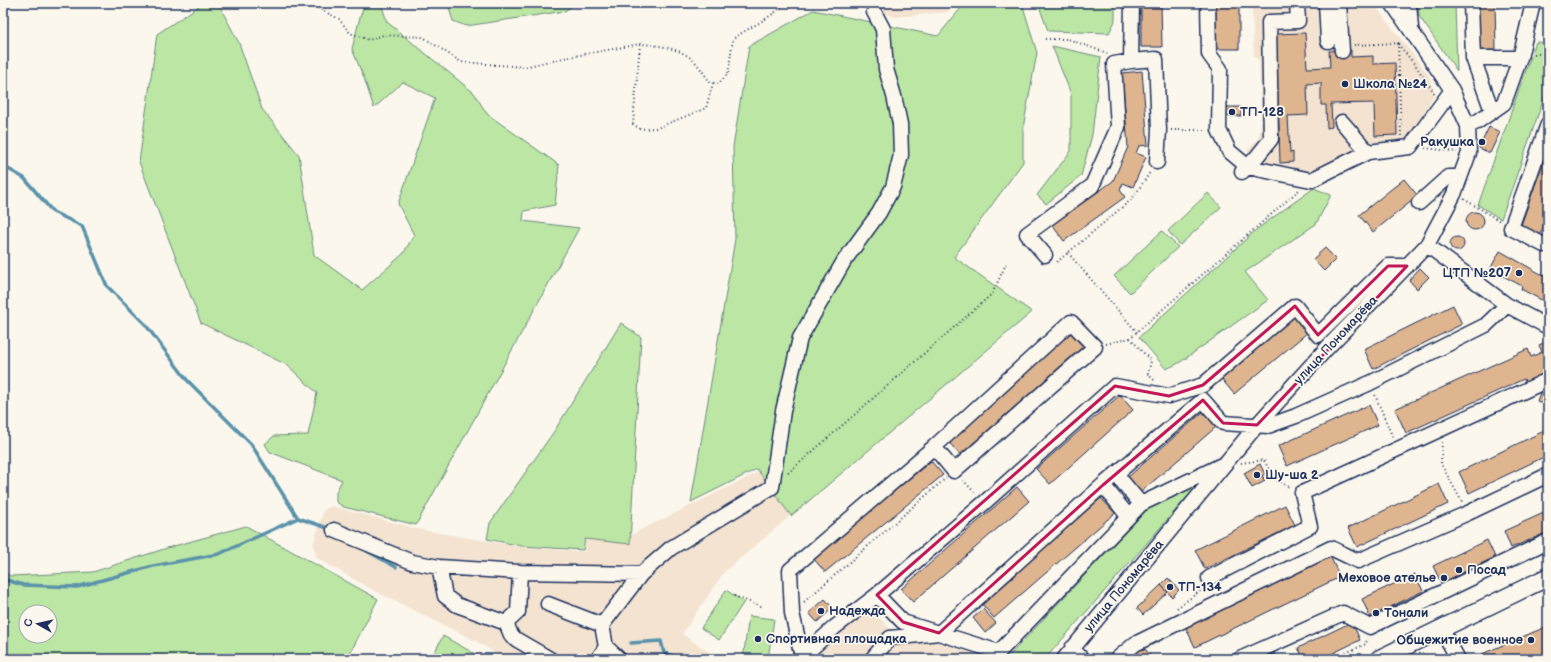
<svg xmlns="http://www.w3.org/2000/svg" width="1551" height="662" viewBox="0 0 1551 662" font-family="'Balsamiq Sans',sans-serif">
  <style>
    .built { fill: #f3e3d0 }
    .green { fill: #bce6a3; stroke: #6c8a80; fill-rule: evenodd }
    .lines { fill: none; stroke-linecap: round; stroke-linejoin: round }
    .stream { stroke: #5a92ab; stroke-width: 3.5 }
    .building { fill: #dfb58f; stroke: #1b2f5e }
    .minor-casing { stroke: #1b2f5e; stroke-width: 17 }
    .major-casing { stroke: #1b2f5e; stroke-width: 20 }
    .path { stroke: #1b2f5e; stroke-width: 2; stroke-dasharray: 1 3; stroke-linecap: butt }
    .minor { stroke: #fbf7ec; stroke-width: 14 }
    .major { stroke: #fbf7ec; stroke-width: 17 }
    .marked { fill: none; stroke: #c2185b; stroke-width: 3; stroke-linejoin: round }
    .poi-dot { fill: #1b2f5e; stroke: #fbf7ec; stroke-width: 1.5 }
    .labels { text-anchor: middle; dominant-baseline: central; stroke-width: 3.5; stroke-linejoin: round; paint-order: stroke }
    .poi-label { font-size: 13px; font-weight: bold; fill: #1b2f5e; stroke: #fbf7ec; text-anchor: start }
    .street-label { font-size: 13px; fill: #1b2f5e; stroke: #fbf7ec }
  </style>
  <rect width="100%" height="100%" fill="#fbf7ec"/>
  <filter id="ink" filterUnits="userSpaceOnUse"><feTurbulence type="fractalNoise" baseFrequency=".025" numOctaves="2"/><feDisplacementMap in="SourceGraphic" scale="8" xChannelSelector="R" yChannelSelector="G"/><feConvolveMatrix kernelMatrix="1 2 1 2 8 2 1 2 1" color-interpolation-filters="sRGB"/></filter>
  <g filter="url(#ink)">
    <path class="built" d="M853,3H956L948,12L896,17L857,6Z
      M1256,3H1373L1428,74L1434,93L1426,113L1409,137L1400,143H1372L1325,170L1306,176L1265,167L1247,151L1258,139L1261,124L1259,60L1254,57L1252,6Z
      M761,471L789,511V517L724,572L682,634L719,659H504L478,642L375,591L317,558L313,545L324,510L331,506L422,530L522,547L584,552L588,530L629,536Z
      M868,605L889,628L989,658V659H811Z"/>
    <path class="green" d="M365,3H381L387,22L474,93L487,114L559,165L555,205L524,211L523,221L579,228L416,525L344,507L336,502V492L342,480L270,452L265,444L274,436L308,435L317,393L287,365L201,323L139,162L157,34L202,4L219,5L239,43L262,109L299,155L314,255L362,290L403,254L414,235L398,204L435,98L403,82L374,108L364,78L352,49L360,17Z
      M451,3H576L565,11L466,26L453,21L449,8Z
      M965,3H1022L1037,53L1023,128V162L954,257L1032,312L791,516L757,469L691,502L735,239L733,147L749,46L813,10L938,36Z
      M1038,3H1115V21L1109,33L1048,31Z
      M1418,3H1455L1457,71L1419,16Z
      M1536,42L1548,43V87L1501,219L1478,205Z
      M1052,46L1101,57L1092,135L1081,176L1046,204L1037,195L1071,151V94Z
      M1314,188L1331,195L1316,224L1245,272L1268,300L1179,363L1166,369L1139,337L1257,229Z
      M1208,193L1221,207L1180,245L1168,231Z
      M1162,231L1178,247L1130,293L1114,276Z
      M621,323L641,337L630,544L585,539L583,550L522,546L487,539L490,523L555,430Z
      M1204,478L1045,659H1006L1145,511Z
      M246,526L378,599L347,659H3V573L11,576L93,572L167,548ZM26,612H50V636H26Z
      M726,590L744,602L719,640L701,628Z
      M749,616L774,619L768,659H743Z
      M443,636L484,659H431Z"/>
    <g class="lines">
      <path class="stream" d="M3,166L24,178L53,212L82,226L107,286L145,324L187,380L251,444L298,518
        M367,551L396,567
        M3,579L23,585L77,587L153,566L219,554L298,518L331,529
        M631,643L661,641L664,653L682,659"/>
    </g>
    <path class="building" d="M1141,3H1161L1162,47H1141Z
      M1216,3H1239V49H1216Z
      M1475,3H1495L1496,50L1476,51Z
      M1305,33L1307,68L1330,67L1329,51L1351,50V57L1373,56V64L1395,63L1397,135L1375,136L1374,103L1331,104L1332,127L1327,128L1326,105H1321V83L1307,84L1308,115L1288,116L1290,153L1293,152V162L1280,163L1276,34Z
      M1142,71L1148,145L1139,146L1136,153L1146,157L1133,187L1123,183L1120,190L1125,197L1064,241L1052,225L1113,181L1128,147L1122,73Z
      M1222,107H1241V116H1223Z
      M1489,127L1500,132L1490,153L1479,148Z
      M1548,149V213L1540,236L1520,228Z
      M1404,179L1418,196L1373,232L1359,215Z
      M1466 221a9 9 0 1 1 18 0a9 9 0 1 1-18 0Z
      M1450 244a7 7 0 1 1 14 0a7 7 0 1 1-14 0Z
      M1325,248L1336,259L1324,271L1313,259Z
      M1500,251L1548,278L1547,303L1521,289L1522,286L1490,269Z
      M1420,268L1429,277L1417,289L1409,280Z
      M1453,305L1462,324L1373,369L1364,349Z
      M1294,315L1308,332L1234,394L1220,377Z
      M1072,329L1086,344L960,455L947,440Z
      M1548,341V376L1527,386L1524,379L1406,433L1395,409L1528,349L1531,357L1542,352L1539,345Z
      M1548,389V402L1544,404L1537,401L1540,393Z
      M1120,395L1133,410L1050,484L1036,469Z
      M1369,405L1378,425L1287,466L1278,446Z
      M1203,412L1216,427L1141,492L1128,477Z
      M1548,429V455L1469,493L1459,472Z
      M931,461L943,475L825,572L813,558Z
      M1260,464L1265,474L1262,476L1265,481L1252,488L1244,473Z
      M1439,484L1448,504L1357,547L1348,528Z
      M1017,487L1029,501L913,602L901,589Z
      M1101,498L1115,513L994,618L981,603Z
      M1285,505L1295,525L1205,569L1195,550Z
      M1548,511V532L1511,548L1504,531Z
      M1487,540L1495,557L1441,583L1433,566Z
      M1330,556L1340,577L1195,647L1185,626Z
      M1415,574L1423,591L1370,617L1362,599Z
      M1168,578L1179,590L1172,597L1161,585Z
      M1161,585L1168,592L1143,615L1137,608Z
      M825,599L833,608L817,622L809,613Z
      M983,609L996,623L985,633L973,618Z
      M1352,622L1360,640L1321,659H1304L1298,648Z
      M1548,626V657L1544,659H1484L1482,654Z
      M1139,648L1146,650L1151,656V659H1128Z
      M882,652L903,659H880Z
      M1274,653L1277,659H1259Z"/>
    <g class="lines">
      <defs>
        <path id="minor" d="M1208,3L1209,54L1220,69L1219,130L1229,151L1248,167L1311,180L1368,152L1410,147L1452,90
          M1326,3L1328,41
          M1339,3L1342,51
          M1409,3L1411,28
          M1471,3L1473,58H1520
          M1473,58L1492,111
          M1131,61L1156,59L1159,130L1157,162
          M1342,122L1368,152
          M1468,126L1477,122L1504,103L1520,58L1533,3
          M1242,172L1255,159L1271,139L1269,22L1298,21L1297,3
          M1419,203L1448,177H1460
          M1427,245L1507,305L1548,327
          M1544,245L1511,228L1548,124
          M1045,255L1027,234L1092,186L1118,127L1114,64L1131,61L1132,3
          M934,447L954,471L1095,347L1071,322L934,447L790,570L792,613L802,657L835,627L877,595L984,503L1115,386L1169,396L1203,385L1295,306L1318,335L1388,266H1407
          M1116,474L1141,504
          M1103,485L1128,516
          M334,530L412,562L439,567L520,572
          M439,567L445,596L457,605L506,623L512,637L550,659
          M1209,578L1310,526L1302,493L1548,380
          M877,595L903,622L999,652L1141,504L1224,464
          M548,604L602,625L606,647
          M506,623L518,612L520,572L641,574L671,548L772,487L783,411L800,338L844,261L879,213L893,187L901,155L900,124L894,96L886,69L883,29L874,12
          M602,625L641,574
          M1441,628L1458,659
          M1072,648L1082,659
          M598,659L606,647L619,659
          M872,659L890,638L939,633L1103,485L1203,400L1223,423L1268,426L1296,416L1370,383L1486,325L1507,305
          M1064,659L1257,425L1327,348L1427,245L1454,194L1469,153L1468,126L1452,90L1392,3
          M1117,659L1135,644L1331,548L1358,561L1468,513L1548,475
          M1240,659L1343,613L1370,627L1548,541"/>
        <path id="major" d="M1379,659L1548,577"/>
      </defs>
      <use href="#minor" class="minor-casing"/>
      <use href="#major" class="major-casing"/>
      <path class="path" d="M312,3V5L339,19L350,33L369,40L383,35L423,37L461,62L525,67L553,60L640,44C658,45 682,48 695,62C701,68 705,76 710,82L718,84L728,74L733,39C750,26 771,19 785,3
        M1045,39H1068L1109,54
        M640,44L633,124L640,129L657,128L706,108L713,83
        M1398,44L1416,66L1435,94
        M1354,45L1398,43L1401,136
        M1534,55L1542,53L1548,55
        M1171,130H1206
        M1425,148L1457,152
        M1464,199L1500,221
        M1068,253L1137,332
        M1057,262L1132,199L1151,171
        M1130,338L1151,361L1148,374L1154,380
        M1106,344L1130,338L1299,190
        M1375,395L1393,438
        M1442,442L1441,464L1462,502
        M1241,463L1264,460L1274,479L1291,488
        M788,473L992,294L1006,264
        M1263,478L1274,479
        M963,480L976,494
        M734,596L763,607
        M804,602L946,478
        M1177,608L1204,588
        M1331,659L1366,644L1367,638"/>
      <use href="#minor" class="minor"/>
      <use href="#major" class="major"/>
    </g>
  </g>
  <path class="marked" d="M1388,266H1407L1257,425L1223,423L1203,400L1103,485L939,633L903,622L877,595L1115,386L1169,396L1203,385L1295,306L1318,335Z"/>
  <g class="poi-dot">
    <circle cx="1345" cy="84" r="4"/>
    <circle cx="1232" cy="112" r="4"/>
    <circle cx="1482" cy="142" r="4"/>
    <circle cx="1519" cy="273" r="4"/>
    <circle cx="1257" cy="475" r="4"/>
    <circle cx="1459" cy="570" r="4"/>
    <circle cx="1444" cy="578" r="4"/>
    <circle cx="1170" cy="587" r="4"/>
    <circle cx="821" cy="611" r="4"/>
    <circle cx="1376" cy="613" r="4"/>
    <circle cx="758" cy="639" r="4"/>
    <circle cx="1531" cy="640" r="4"/>
  </g>
  <g class="labels">
    <g class="poi-label">
      <text x="1353" y="84">Школа №24</text>
      <text x="1240" y="112">ТП-128</text>
      <text x="1474" y="142" text-anchor="end">Ракушка</text>
      <text x="1511" y="273" text-anchor="end">ЦТП №207</text>
      <text x="1265" y="475">Шу-ша 2</text>
      <text x="1467" y="570">Посад</text>
      <text x="1436" y="578" text-anchor="end">Меховое ателье</text>
      <text x="1178" y="587">ТП-134</text>
      <text x="829" y="611">Надежда</text>
      <text x="1384" y="613">Тонали</text>
      <text x="766" y="639">Спортивная площадка</text>
      <text x="1523" y="640" text-anchor="end">Общежитие военное</text>
    </g>
    <g class="street-label">
      <text transform="translate(1336 340) rotate(-47)">улица Пономарёва</text>
      <text transform="translate(1124 586) rotate(-50)">улица Пономарёва</text>
    </g>
  </g>
  <rect width="1551" height="662" fill="none" stroke="#fbf7ec" stroke-width="16"/>
  <rect x="8" y="8" width="1535" height="646" fill="none" stroke="#1b2f5e" stroke-width="1.5" filter="url(#ink)"/>
  <g transform="translate(38 624) rotate(278)"><circle r="19" fill="#fbf7ec" stroke="#a1a7b3"/>
  <path d="M0-3L7 15L0 10L-7 15Z" fill="#1b2f5e"/>
  <text y="-6" font-size="11" font-weight="bold" text-anchor="middle" fill="#1b2f5e">С</text>
  </g>
</svg>
